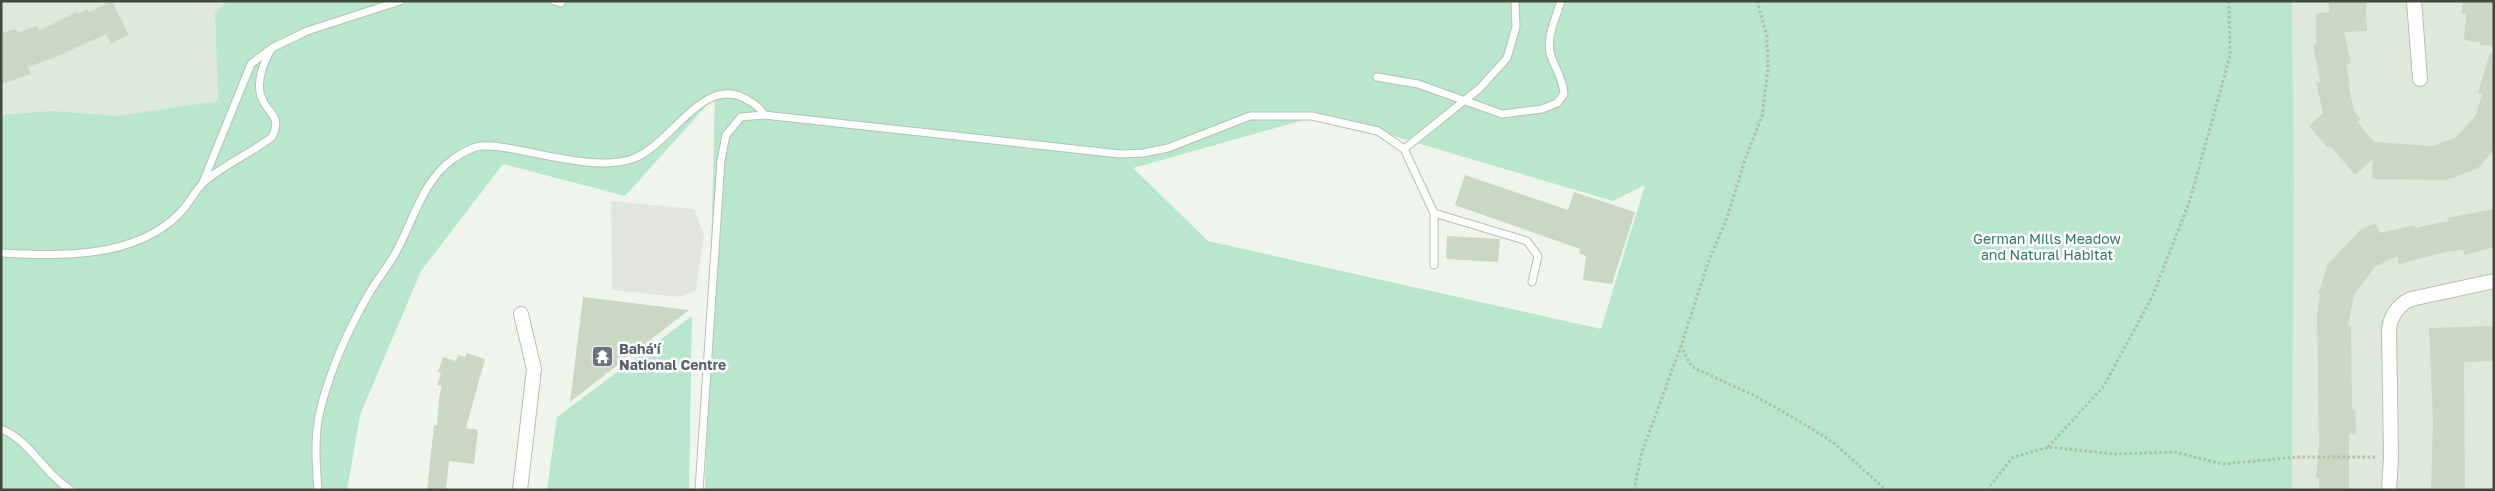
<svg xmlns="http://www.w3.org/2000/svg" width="2495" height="491" viewBox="0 0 2495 491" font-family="'Golos Text',sans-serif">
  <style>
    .residential { fill: #dfe9db }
    .green { fill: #b8e7ce; fill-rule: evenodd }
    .parking { fill: #e2e5e0 }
    .building { fill: #cad7c2 }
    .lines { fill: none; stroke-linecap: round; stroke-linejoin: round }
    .service-casing { stroke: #b5c1af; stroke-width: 9 }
    .minor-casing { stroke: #b5c1af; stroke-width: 16 }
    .path { stroke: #acc2a1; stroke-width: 3; stroke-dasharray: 2.5 2.5; stroke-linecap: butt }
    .service { stroke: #fff; stroke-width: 7 }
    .minor { stroke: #fff; stroke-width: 14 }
    .labels { text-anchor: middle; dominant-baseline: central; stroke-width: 5; stroke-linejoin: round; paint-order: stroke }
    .park-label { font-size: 14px; fill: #2f7a5f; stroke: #fff }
    .worship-label { font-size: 14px; font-weight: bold; fill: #5b616d; stroke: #fff; text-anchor: start }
  </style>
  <rect width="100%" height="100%" fill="#eff5ec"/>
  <path class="residential" d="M1,1H227L215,13L218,101L1,134Z
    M2292,1H2494V490H2292L2294,182Z"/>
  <path class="green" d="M227,1H2292L2294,182L2292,490H705L715,96L625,196L503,164L421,271L360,415L347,490H1V115L52,111L117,116L218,101L215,13ZM1322,115L1613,201L1645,185L1601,329L1208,241L1133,168Z
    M692,316L689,490H547L557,417Z"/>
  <path class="parking" d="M611,201L694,209L704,235L696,290L681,297L612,290Z"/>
  <path class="building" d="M112,1L129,35L111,44L106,34L56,57L28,67L31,74L1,84V33L16,29L17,33L37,26L39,31L77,12L78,14L88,9L89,12Z
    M2329,1H2366L2367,31L2344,32L2351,63L2346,64L2350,83H2348L2354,111L2361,119L2357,122L2374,142L2433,146L2457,137L2476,115L2482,94L2478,93L2490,53L2494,54V150L2478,168L2446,180L2372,179L2373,159L2355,175L2330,146L2328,148L2309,126L2323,113L2316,82H2320L2313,45H2316V13H2329Z
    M2463,1H2494V46L2480,45V42L2464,40L2466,14H2462Z
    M1465,175L1568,210L1574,192L1635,212L1612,284L1583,280L1586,256L1579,253L1580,249L1455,205Z
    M2494,209V247L2464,255L2463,250L2450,251L2399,264L2397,256L2375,267L2354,295L2348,326H2351L2352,410H2355L2356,434H2349V490H2319V478H2316L2319,447L2317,314L2320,294H2318L2327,267L2326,266L2359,231L2375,223L2380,233L2415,225V228L2448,221L2447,218Z
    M1447,236L1500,239L1498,262L1446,259Z
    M583,297L689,310L570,402Z
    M2494,326V361L2464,362L2465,488H2431L2433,421L2429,328Z
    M467,353L485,359L466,428L478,430L474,464L449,461L446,490H427L434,425L437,426L439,397L442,386L437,385L441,373L438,372L443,357L456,361L458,355L465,357Z"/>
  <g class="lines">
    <defs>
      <path id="service" d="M554,1L561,3
        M1377,77L1418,84L1502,114L1542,109L1557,103L1564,94C1563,79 1556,70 1551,56C1545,40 1556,17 1561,1
        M1404,149L1434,213L1527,241L1538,256L1532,282
        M203,182L251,64L272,48L307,31L400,1
        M1434,213V265
        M1,253C60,256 134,259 179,214C189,204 195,190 205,181C226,164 251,153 272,137C283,114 267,115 261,96C256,81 264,61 272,48
        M1,429C31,441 44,474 71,490
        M318,490C316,464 314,436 320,411C330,370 350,326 371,290C379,277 389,265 396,252C413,221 423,180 453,159C459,155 468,149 476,147C488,144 501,147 513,149C547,155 600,170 632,159C669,147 702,76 744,98C753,103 759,106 764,115
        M699,490L721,160L726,135L741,117L764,115L1120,154L1143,153L1168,148L1250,116H1312L1378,131L1404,149L1480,88L1507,58L1516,27L1515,1"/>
      <path id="minor" d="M2414,1L2420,79
        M520,490L534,369L521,314
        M2389,490L2391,457L2389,329C2391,315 2398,305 2411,299L2494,281"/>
    </defs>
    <use href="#service" class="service-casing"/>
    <use href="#minor" class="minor-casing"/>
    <path class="path" d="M1757,1L1767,36L1768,69L1762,116L1746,157L1726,220L1708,263L1681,346L1692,367L1753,395L1799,421L1834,443L1886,490
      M2048,447L2104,386L2153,295L2190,200L2230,56L2229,1
      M1634,490L1642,452L1681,346
      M1987,490L2012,458L2048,447L2115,454L2174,452L2223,464L2297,457H2377"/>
    <use href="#service" class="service"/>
    <use href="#minor" class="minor"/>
  </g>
  <defs>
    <symbol id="temple-square" viewBox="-11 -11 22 22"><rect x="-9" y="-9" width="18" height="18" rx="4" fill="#6b7280" stroke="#fff"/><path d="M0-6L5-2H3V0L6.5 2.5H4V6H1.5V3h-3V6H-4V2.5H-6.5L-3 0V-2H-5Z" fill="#fff"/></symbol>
  </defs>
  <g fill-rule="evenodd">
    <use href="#temple-square" x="590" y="344" width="25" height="25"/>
  </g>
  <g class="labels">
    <g class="park-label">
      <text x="2047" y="238">German Mills Meadow<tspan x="2047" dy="16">and Natural Habitat</tspan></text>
    </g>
    <g class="worship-label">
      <text x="619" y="348">Bahá'í<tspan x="619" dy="16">National Centre</tspan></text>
    </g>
  </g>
  <rect width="2495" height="491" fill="none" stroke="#404a3a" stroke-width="5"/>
</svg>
